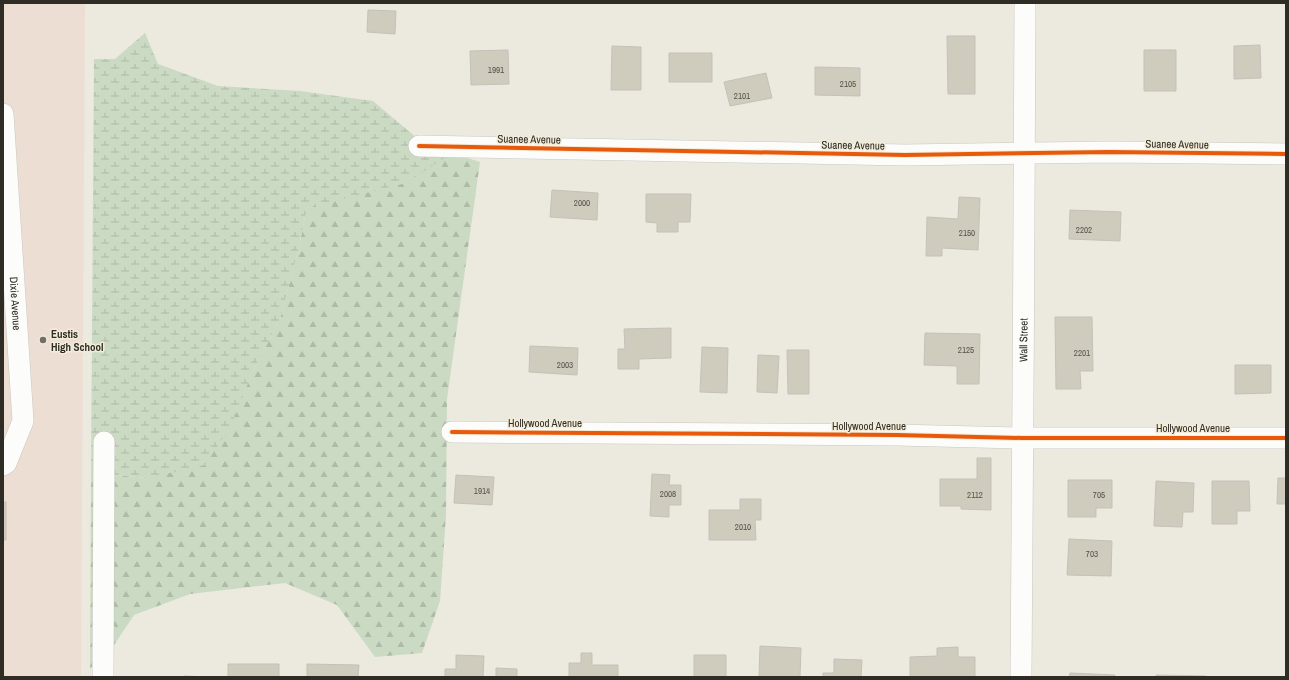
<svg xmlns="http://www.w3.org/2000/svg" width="1289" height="680" viewBox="0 0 1289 680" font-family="'Archivo Narrow',sans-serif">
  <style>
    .education { fill: #edded4 }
    .forest { fill: url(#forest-firs) }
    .wetland { fill: url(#wetland-marsh) }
    .building { fill: #cfcbbd; stroke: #c4c1ba }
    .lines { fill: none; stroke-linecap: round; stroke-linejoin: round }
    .minor-casing { stroke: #cac7c0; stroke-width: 22 }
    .minor { stroke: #fcfcfa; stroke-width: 21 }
    .cycleway-casing { stroke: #f2ecd9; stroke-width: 6 }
    .cycleway { stroke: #e8590c; stroke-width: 4 }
    .poi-dot { fill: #706e66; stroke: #f2ecd9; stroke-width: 1.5 }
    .labels { text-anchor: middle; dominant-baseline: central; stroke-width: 3; stroke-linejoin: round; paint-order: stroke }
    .number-label { font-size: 9px; fill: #56544b }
    .street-label { font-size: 11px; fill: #2e2c25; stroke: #f2ecd9 }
    .poi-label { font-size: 11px; font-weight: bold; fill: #2e2c25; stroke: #f2ecd9; text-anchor: start }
  </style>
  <defs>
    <pattern id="forest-firs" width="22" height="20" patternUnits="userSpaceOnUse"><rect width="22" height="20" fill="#cadac3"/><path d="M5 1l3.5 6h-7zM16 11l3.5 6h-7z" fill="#aebba7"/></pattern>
    <pattern id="wetland-marsh" width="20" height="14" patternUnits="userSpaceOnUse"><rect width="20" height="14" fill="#cadac3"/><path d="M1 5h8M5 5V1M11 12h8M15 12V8" fill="none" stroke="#aebba7"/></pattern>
  </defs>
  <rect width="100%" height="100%" fill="#ece9df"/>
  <path class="education" d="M3,3H85L81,677H3Z"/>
  <path class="forest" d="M452,153L480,162L447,399L446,515L440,601L422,653L375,657L337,605L285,583L190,594L134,615L108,654L90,669L91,473L148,478L253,371L280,319L298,251L307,208L337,199Z"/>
  <path class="wetland" d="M145,33L158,64L218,86L300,91L373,101L424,144L452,153L406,183L307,208L298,251L280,319L253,371L231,426L205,465L148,478L91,473L94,59H115Z"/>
  <path class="building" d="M368,10L396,11L395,34L367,32Z
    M947,36H975V94H948Z
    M1260,45L1261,78L1234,79V46Z
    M612,46L641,47V90H611Z
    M508,50L509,84L471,85L470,51Z
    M1144,50H1176V91H1144Z
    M669,53H712V82H669Z
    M815,67L860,68V96L815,95Z
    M766,73L772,98L730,106L724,82Z
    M552,190L598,193L597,220L550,217Z
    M646,194H691L690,222H678V232H657V223L646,222Z
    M959,197L980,198L978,250L942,248V256H926L927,217L958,219Z
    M1070,210L1121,212L1120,241L1069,239Z
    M1055,317H1092L1093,371H1080L1081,389H1056Z
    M671,328V358L639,359V369H618V349H625L624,329Z
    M925,333L980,334L979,384H957V366L924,365Z
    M530,346L578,348L577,375L529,372Z
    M702,347L728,348L727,393L700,392Z
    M787,350H809V394H788Z
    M758,355L779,356L777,393L757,392Z
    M1235,365H1271V393L1235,394Z
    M977,458H991V510L961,509V506H940V479H977Z
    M652,474L670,475L669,485H681V505H669V517L650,516Z
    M456,475L494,477L492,505L454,503Z
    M1278,478H1286V504H1277Z
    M1068,480H1112V508H1096V517H1068Z
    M1156,481L1194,483L1193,512H1183L1182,527L1154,526Z
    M1212,481H1249L1250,511H1237V524H1212Z
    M740,499H761V520H755L756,540H709V510H740Z
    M3,502H6V540H3Z
    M1069,539L1112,541L1111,576L1067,575Z
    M760,646L801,648L800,677H759Z
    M958,647V657H975V677H910V657L937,656V648Z
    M581,653H592V665H618V677H569V663H581Z
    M456,655L484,656L483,677H445V669H456Z
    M694,655H726V677H694Z
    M834,659L862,660L861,677H823V673H834Z
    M228,664H279V677H228Z
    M307,664L359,665L358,677H307Z
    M496,668L517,669V677H496Z
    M1070,673L1115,675V677H1069Z
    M1156,675L1206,676V677H1156Z
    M184,676L208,677H184Z"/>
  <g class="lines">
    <defs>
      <g id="minor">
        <path id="s1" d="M3,114L23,421L6,463L3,465"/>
        <path d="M419,146L905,155L1109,152L1286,154"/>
        <path d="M452,432L897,435L1022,438H1286"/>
        <path d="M103,677L104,442"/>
        <path id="s2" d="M1021,677C1022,452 1025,228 1025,3"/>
      </g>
    </defs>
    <use href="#minor" class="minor-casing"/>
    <use href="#minor" class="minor"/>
    <defs>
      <path id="cycleway" d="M419,146L905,155L1109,152L1286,154
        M452,432L897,435L1022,438H1286"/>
    </defs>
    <use href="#cycleway" class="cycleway-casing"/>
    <use href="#cycleway" class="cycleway"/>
  </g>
  <circle class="poi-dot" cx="43" cy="340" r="4"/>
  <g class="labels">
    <g class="number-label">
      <text x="496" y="70">1991</text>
      <text x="848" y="84">2105</text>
      <text x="742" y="96">2101</text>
      <text x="582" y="203">2000</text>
      <text x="1084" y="230">2202</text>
      <text x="967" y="233">2150</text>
      <text x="966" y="350">2125</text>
      <text x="1082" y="353">2201</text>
      <text x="565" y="365">2003</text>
      <text x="482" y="491">1914</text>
      <text x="668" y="494">2008</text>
      <text x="975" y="495">2112</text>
      <text x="1099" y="495">705</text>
      <text x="743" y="527">2010</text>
      <text x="1092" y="554">703</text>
    </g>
    <g class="street-label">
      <text transform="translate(529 139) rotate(1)">Suanee Avenue</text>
      <text transform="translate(1177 144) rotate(1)">Suanee Avenue</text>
      <text transform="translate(853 145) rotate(1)">Suanee Avenue</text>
      <text stroke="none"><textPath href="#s1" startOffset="190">Dixie Avenue</textPath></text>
      <text stroke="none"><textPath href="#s2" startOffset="337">Wall Street</textPath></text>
      <text x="545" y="423">Hollywood Avenue</text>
      <text x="869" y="426">Hollywood Avenue</text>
      <text x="1193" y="428">Hollywood Avenue</text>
    </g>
    <g class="poi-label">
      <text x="51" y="334">Eustis<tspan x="51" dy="13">High School</tspan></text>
    </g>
  </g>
  <rect width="1289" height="680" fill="none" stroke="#2e2c25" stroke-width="8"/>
</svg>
